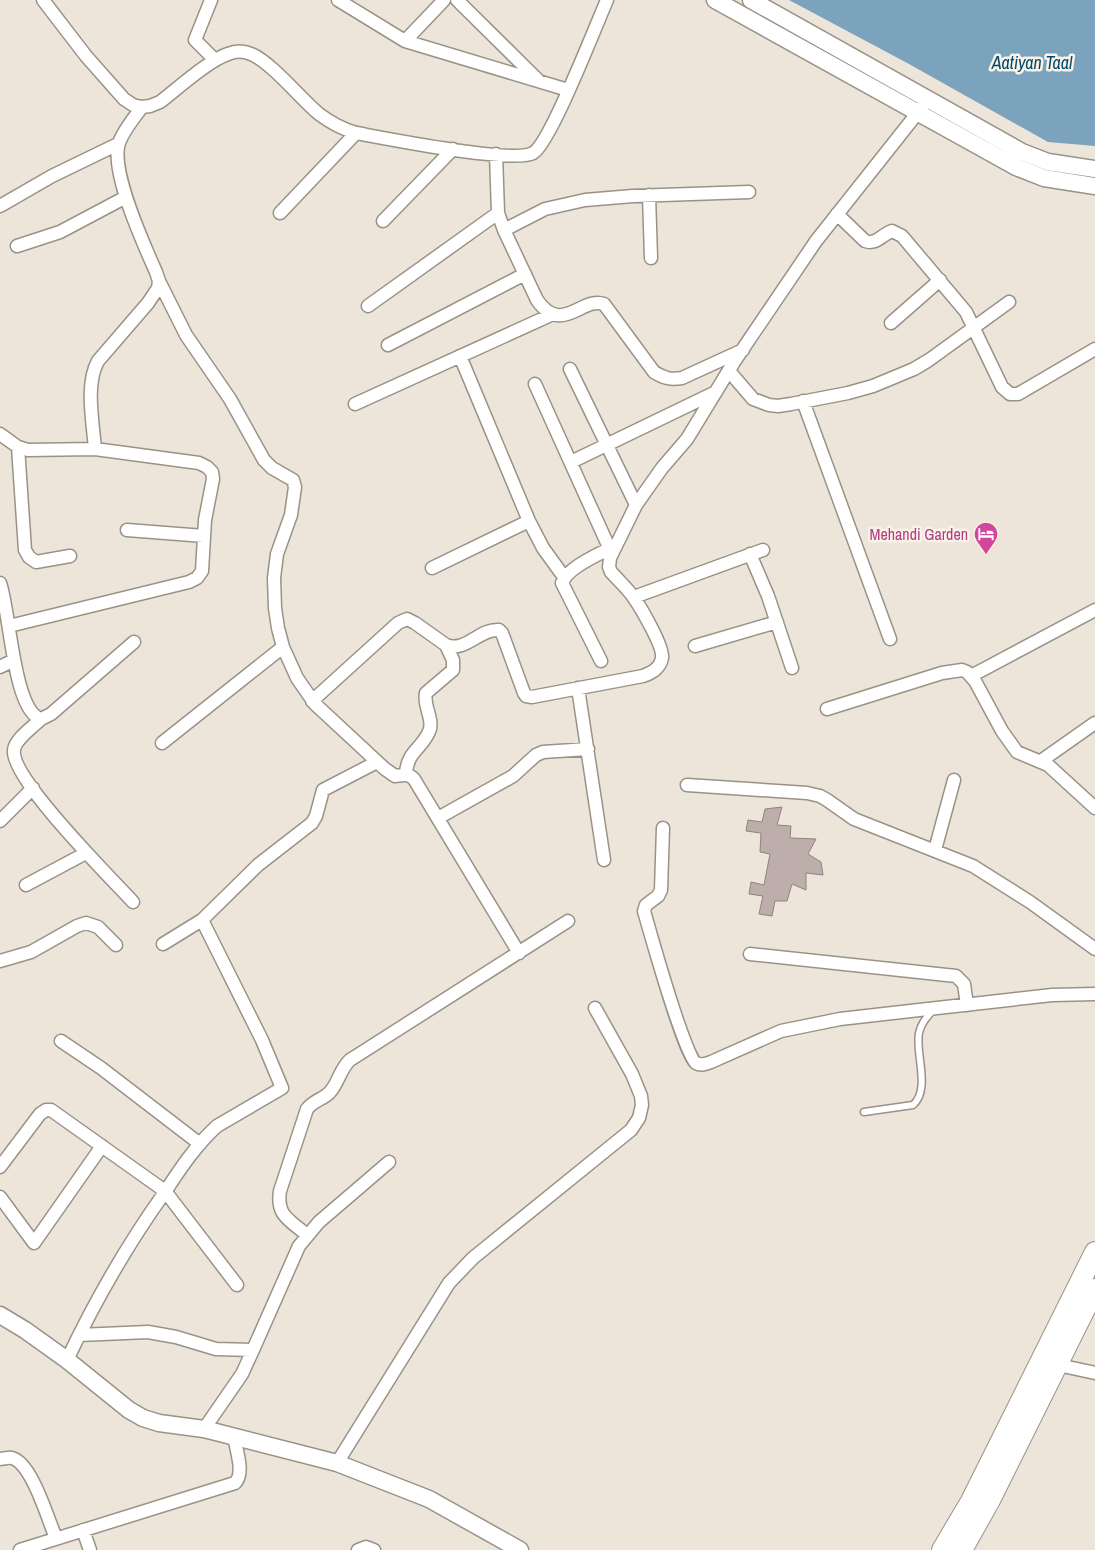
<svg xmlns="http://www.w3.org/2000/svg" width="1095" height="1550" viewBox="0 0 1095 1550" font-family="'Archivo Narrow',sans-serif">
  <style>
    .water { fill: #7ca3bd }
    .building { fill: #bdaeab; stroke: #90827f }
    .lines { fill: none; stroke-linecap: round; stroke-linejoin: round }
    .service-casing { stroke: #999287; stroke-width: 9 }
    .minor-casing { stroke: #999287; stroke-width: 15 }
    .tertiary-casing { stroke: #999287; stroke-width: 19 }
    .primary-casing { stroke: #999287; stroke-width: 22 }
    .service { stroke: #fff; stroke-width: 6 }
    .minor { stroke: #fff; stroke-width: 12 }
    .tertiary { stroke: #fff; stroke-width: 16 }
    .primary { stroke: #fff; stroke-width: 20 }
    .labels { text-anchor: middle; dominant-baseline: central; stroke-width: 5; stroke-linejoin: round; paint-order: stroke }
    .hotel-label { font-size: 16px; fill: #b23c85; stroke: #faf2e6; text-anchor: end }
    .water-label { font-size: 18px; font-style: italic; fill: #004a6e; stroke: #faf2e6 }
  </style>
  <rect width="100%" height="100%" fill="#ede5d9"/>
  <path class="water" d="M789,0H1095V146L1048,142L909,64Z"/>
  <path class="building" d="M782,807L777,825L791,826L790,838L816,839L808,854L821,862L823,875L806,873V890L792,884L787,901H775L772,916L759,914L763,896L749,894L751,882L764,885L770,854L760,852L761,833L746,831L748,820L762,822L765,809Z"/>
  <g class="lines">
    <defs>
      <path id="service" d="M864,1112L913,1105C931,1089 915,1054 919,1033C921,1023 927,1017 933,1010"/>
      <path id="minor" d="M43,0L86,56L124,99L133,105L142,107L150,106L160,102C177,89 209,60 228,54C235,51 244,51 251,54C271,62 301,99 319,114C331,123 342,129 356,133C384,138 514,164 533,153C550,144 596,25 607,0
        M211,0L195,40L215,60
        M338,0L405,41L568,90
        M457,0L538,80
        M405,41L444,0
        M496,154L498,213L504,230L537,300C562,336 582,296 604,304L654,372C664,378 670,380 682,378L743,350
        M649,195L651,258
        M0,206L52,176L118,144
        M280,213L356,133
        M837,214L865,241C877,245 881,235 892,231L902,236L966,312L1002,387L1010,394H1018L1095,349
        M383,221L453,149
        M504,230L545,209L585,200L633,196L749,192
        M17,246L60,232L126,197
        M159,281L186,335L230,399L264,460L272,468L293,480L295,487L291,515L277,554L274,578L275,608L278,628L283,647L297,678L315,704L385,769L395,776C403,775 408,773 414,779L519,953
        M368,306L498,213
        M891,323L940,280
        M388,345L525,274
        M460,356L529,521L543,548L564,577
        M570,369L636,505
        M729,371L753,399L769,405L778,406L791,404L848,393L873,386L914,369L929,360L1009,302
        M535,384L612,554
        M803,401L890,639
        M355,404L553,314
        M0,434L18,447L28,450L95,449L199,463L207,467L212,472L213,479L205,520L202,571L197,578L189,582L9,626
        M18,447L25,550L29,557L36,562L70,556
        M95,449C93,423 85,384 98,361L148,303L158,288L159,281L156,272C144,245 110,171 119,143C123,131 134,118 142,107
        M571,462L716,392
        M127,530L204,536
        M750,554L768,596L792,668
        M432,568L529,521
        M0,583C10,610 13,711 41,719L51,714L134,642
        M634,597L763,550
        M695,646L777,622
        M601,661L562,583C567,568 596,556 610,548
        M0,667L14,660
        M971,676L1095,610
        M578,688L604,860
        M312,701L398,623L407,619L415,623L446,645C465,653 480,628 499,630L502,633L524,693L526,696L532,697L643,676C651,673 660,669 662,658C664,647 641,608 634,598C628,589 618,580 611,572L609,567L610,558L636,505L662,468L687,439L734,362L816,241L923,106
        M827,709L942,673L962,670L967,672L975,681L1002,731L1017,752L1048,765L1095,808
        M41,719C33,727 15,739 14,750C10,778 111,878 133,902
        M162,743L283,647
        M1041,761L1095,723
        M406,774C407,750 424,748 430,729C433,717 423,706 426,693L453,670V660L446,645
        M687,785L807,793L820,796L827,800L854,819L973,866L1030,902L1095,949
        M438,818L513,776L536,755L543,752L588,749
        M0,821L33,788
        M663,828L661,890L658,896L646,905L644,911C650,932 685,1057 696,1063C701,1066 706,1064 711,1062L781,1031L840,1019L1052,995L1095,994
        M935,850L954,780
        M26,885L86,853
        M163,944L202,920L258,865L312,823L316,816L323,790L377,762
        M750,954L956,976L964,984L967,1005
        M0,961L31,952L77,926L86,923L98,927L116,945
        M61,1041L101,1068L200,1144
        M0,1167L40,1114L46,1110H51L165,1191L237,1285
        M0,1197L34,1243L102,1146
        M307,1235C290,1220 276,1216 280,1191L307,1109C314,1100 324,1099 330,1092C339,1082 340,1069 350,1060L568,921
        M79,1335L148,1332L176,1337L216,1349L253,1350L242,1374L204,1429
        M253,1350L299,1246L319,1222L389,1162
        M67,1360C95,1301 127,1245 165,1192C180,1169 196,1145 217,1126L282,1088L262,1040L202,920
        M1058,1365L1095,1373
        M0,1459C3,1459 9,1457 12,1458C32,1463 48,1520 56,1538
        M337,1463L449,1283L473,1258L631,1130L639,1118L642,1105L641,1096L632,1074L595,1008
        M83,1530L90,1550
        M20,1550L235,1483C245,1473 236,1450 234,1436
        M358,1550L366,1547L374,1550"/>
      <path id="tertiary" d="M715,0L1016,167L1044,178L1095,186
        M751,0L1022,152L1048,162L1095,169
        M0,1315L25,1330L67,1360L129,1410L143,1418L159,1423L204,1429L337,1463L429,1499L520,1550"/>
      <path id="primary" d="M942,1550L971,1501L1095,1252
        M962,1550L990,1500L1095,1289"/>
    </defs>
    <use href="#service" class="service-casing"/>
    <use href="#minor" class="minor-casing"/>
    <use href="#tertiary" class="tertiary-casing"/>
    <use href="#primary" class="primary-casing"/>
    <use href="#service" class="service"/>
    <use href="#minor" class="minor"/>
    <use href="#tertiary" class="tertiary"/>
    <use href="#primary" class="primary"/>
  </g>
  <defs>
    <symbol id="hotel-pin" viewBox="-11 -11 22 30"><path d="M0 17L-7.5 6A9.5 9.5 0 1 1 7.5 6Z" fill="#d1479c" stroke="#faf2e6"/><path d="M-6-4.5h1.5V1H6V5H4.5V3h-9V5H-6ZM-4 0a1.8 1.8 0 1 1 3.6 0ZM.5 0V-2.5h3Q6-2.5 6 0Z" fill="#fff"/></symbol>
  </defs>
  <g fill-rule="evenodd">
    <use href="#hotel-pin" x="972" y="520" width="28" height="38"/>
  </g>
  <g class="labels">
    <g class="hotel-label">
      <text x="968" y="534">Mehandi Garden</text>
    </g>
    <g class="water-label">
      <text x="1032" y="62">Aatiyan Taal</text>
    </g>
  </g>
</svg>
